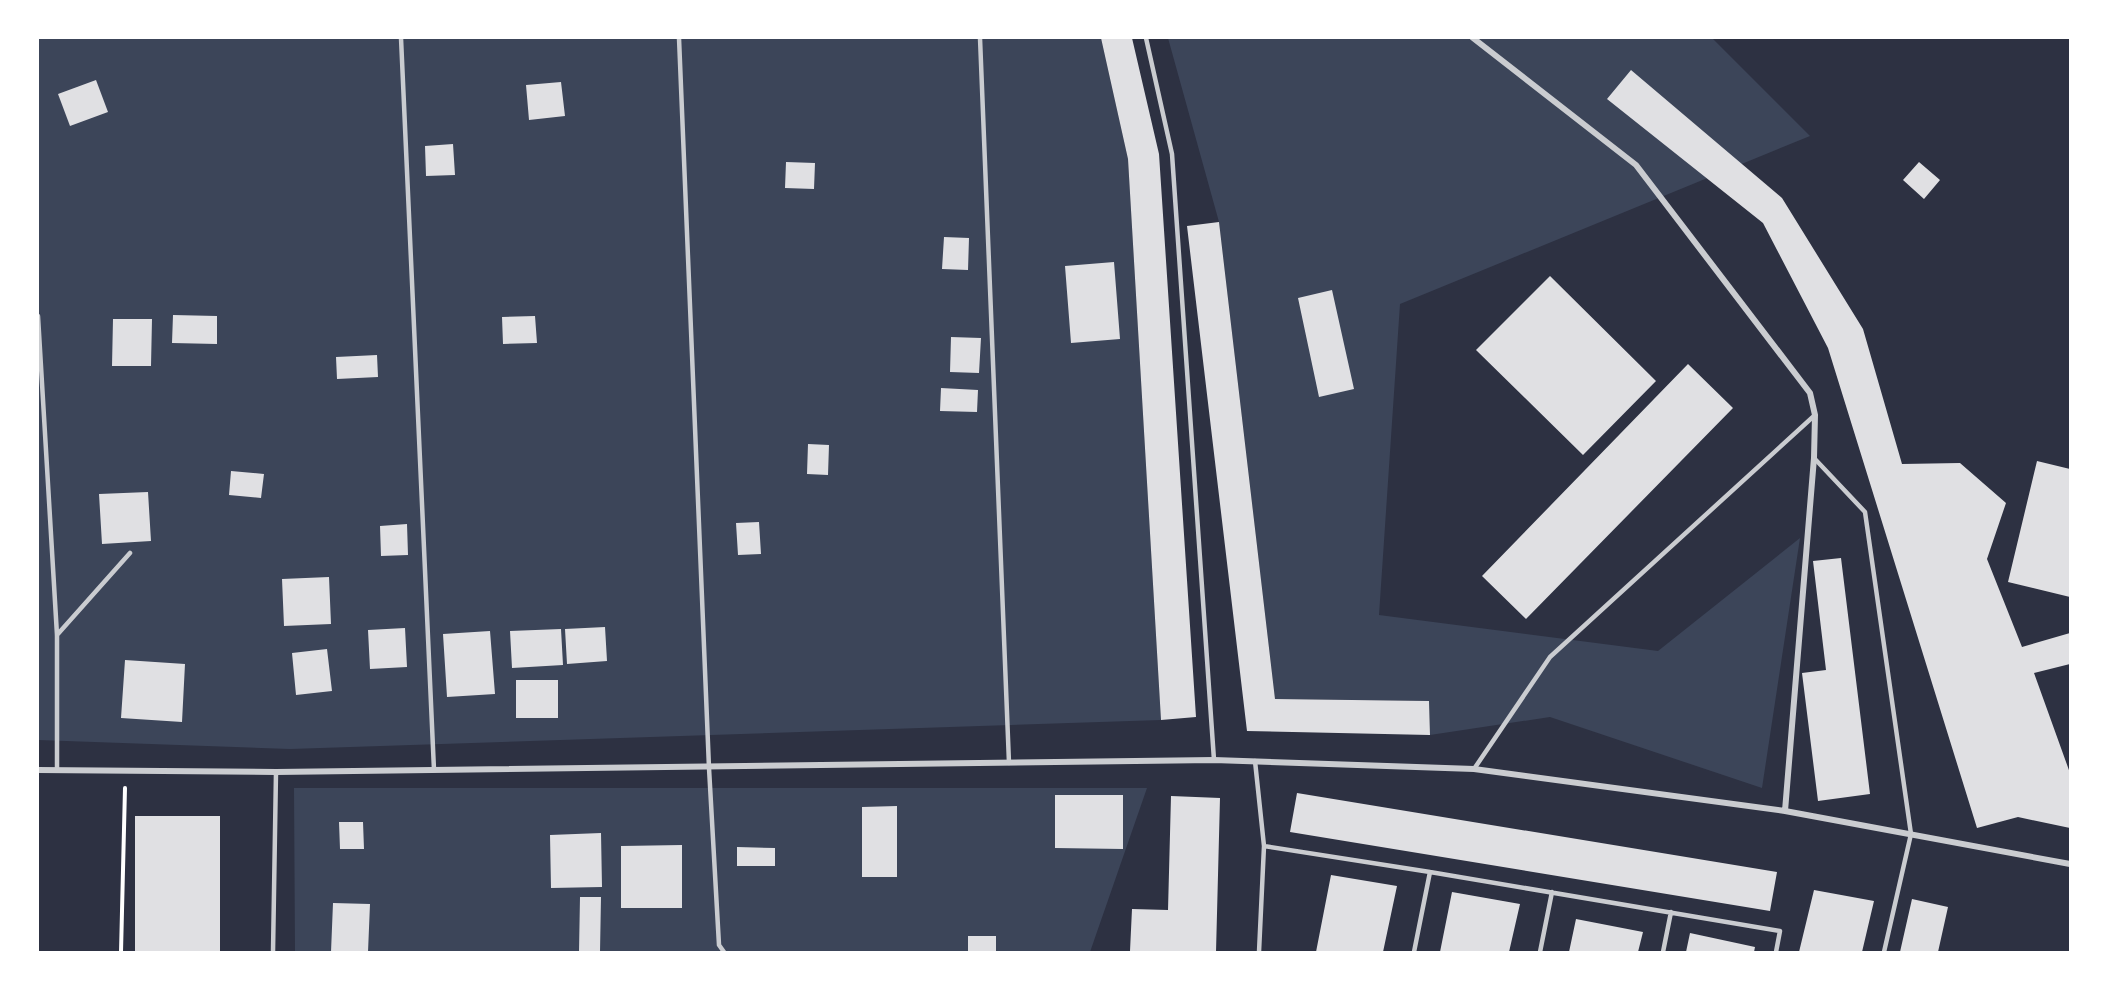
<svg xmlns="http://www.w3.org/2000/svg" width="2108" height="990" viewBox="0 0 2108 990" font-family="'Source Serif 4',serif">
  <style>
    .green { fill: #3c4559 }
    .building { fill: #e0e0e3 }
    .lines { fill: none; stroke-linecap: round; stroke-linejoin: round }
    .path { stroke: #fff; stroke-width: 4 }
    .service { stroke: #caccd0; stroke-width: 4.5 }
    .minor { stroke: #caccd0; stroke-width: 6 }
  </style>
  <rect width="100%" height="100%" fill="#2d3142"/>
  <path class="green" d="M38,38H1101L1128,159L1161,720L290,749L38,740Z
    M1168,38H1712L1810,136L1400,304L1379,615L1658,651L1800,538L1762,788L1550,717L1430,735L1429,701L1275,699L1219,222Z
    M294,788H1147L1090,952H295Z"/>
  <path class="building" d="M1101,38H1132L1159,154L1196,717L1161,720L1128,159Z
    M1631,70L1782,198L1863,329L1902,464L1960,463L2006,503L1987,559L2022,647L2070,633V664L2034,673L2070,773V828L2018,817L1977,828L1828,348L1763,223L1607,99Z
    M96,80L108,112L70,126L58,94Z
    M561,82L565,116L529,120L526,85Z
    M453,144L455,175L426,176L425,146Z
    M786,162L815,163L814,189L785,188Z
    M1919,162L1940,180L1924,199L1903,180Z
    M1219,222L1275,699L1429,701L1430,735L1247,731L1187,226Z
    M944,237L969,238L968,270L942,269Z
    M1114,262L1120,339L1071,343L1065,266Z
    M1550,276L1656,381L1583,455L1476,350Z
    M1332,290L1354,389L1319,397L1298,298Z
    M173,315L217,316V344L172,343Z
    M535,316L537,343L503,344L502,317Z
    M113,319H152L151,366H112Z
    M951,337L981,338L979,373L950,372Z
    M377,355L378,377L337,379L336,357Z
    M1688,364L1733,408L1526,619L1482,576Z
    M941,388L978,390L977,412L940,411Z
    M808,444L829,445L828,475L807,474Z
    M2037,461L2070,469V597L2008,582Z
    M231,471L264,474L261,498L229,495Z
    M148,492L151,541L102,544L99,494Z
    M759,522L761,554L738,555L736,523Z
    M407,524L408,555L381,556L380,526Z
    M1841,558L1870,794L1818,801L1802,673L1826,670L1813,561Z
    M329,577L331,624L284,626L282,579Z
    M605,627L607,661L567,664L565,629Z
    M405,628L407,667L370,669L368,630Z
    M561,629L563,665L512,668L510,631Z
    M490,631L495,694L447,697L443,634Z
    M327,649L332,691L296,695L292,653Z
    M125,660L185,664L182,722L121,718Z
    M516,680H558V718H516Z
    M1297,793L1777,872L1770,911L1290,832Z
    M1055,795H1123V849L1055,848Z
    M1171,796L1220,798L1216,952L1130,951L1132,909L1168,910Z
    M897,806V877H862V807Z
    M135,816H220V952H135Z
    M339,822H363L364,849H340Z
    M601,833L602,887L551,888L550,835Z
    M682,845V908H621V846Z
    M737,847L775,848V866H737Z
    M1331,875L1397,886L1383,952H1316Z
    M1814,890L1874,901L1862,952H1799Z
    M1452,892L1520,904L1509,952H1440Z
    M580,897H601L600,952H579Z
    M1912,899L1948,907L1938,952H1900Z
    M333,903L370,904L368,952H331Z
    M1576,919L1643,932L1638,952H1569Z
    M1690,933L1755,947L1754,952H1686Z
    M968,936H996V952H968Z"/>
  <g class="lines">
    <path class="path" d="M121,952L125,788"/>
    <path class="service" d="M401,38L434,770
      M679,38L709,768L719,945L724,952
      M980,38L1009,763
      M1146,38L1172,154L1214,760
      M38,316L57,635V770
      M1814,458L1865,512L1911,834L1884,952
      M57,635L130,553
      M1255,761L1264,846L1259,952
      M1474,769L1550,657L1815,415
      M1264,846L1430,872L1780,931L1776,952
      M273,952L276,772
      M1414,952L1430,872
      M1540,952L1552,892
      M1663,952L1671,912"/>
    <path class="minor" d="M1473,38L1636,165L1810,393L1815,415L1814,458L1785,811
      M38,770L276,772L1214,760L1474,769L1785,811L2070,864"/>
  </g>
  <rect width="2108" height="990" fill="none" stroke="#ffffff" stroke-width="78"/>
</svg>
